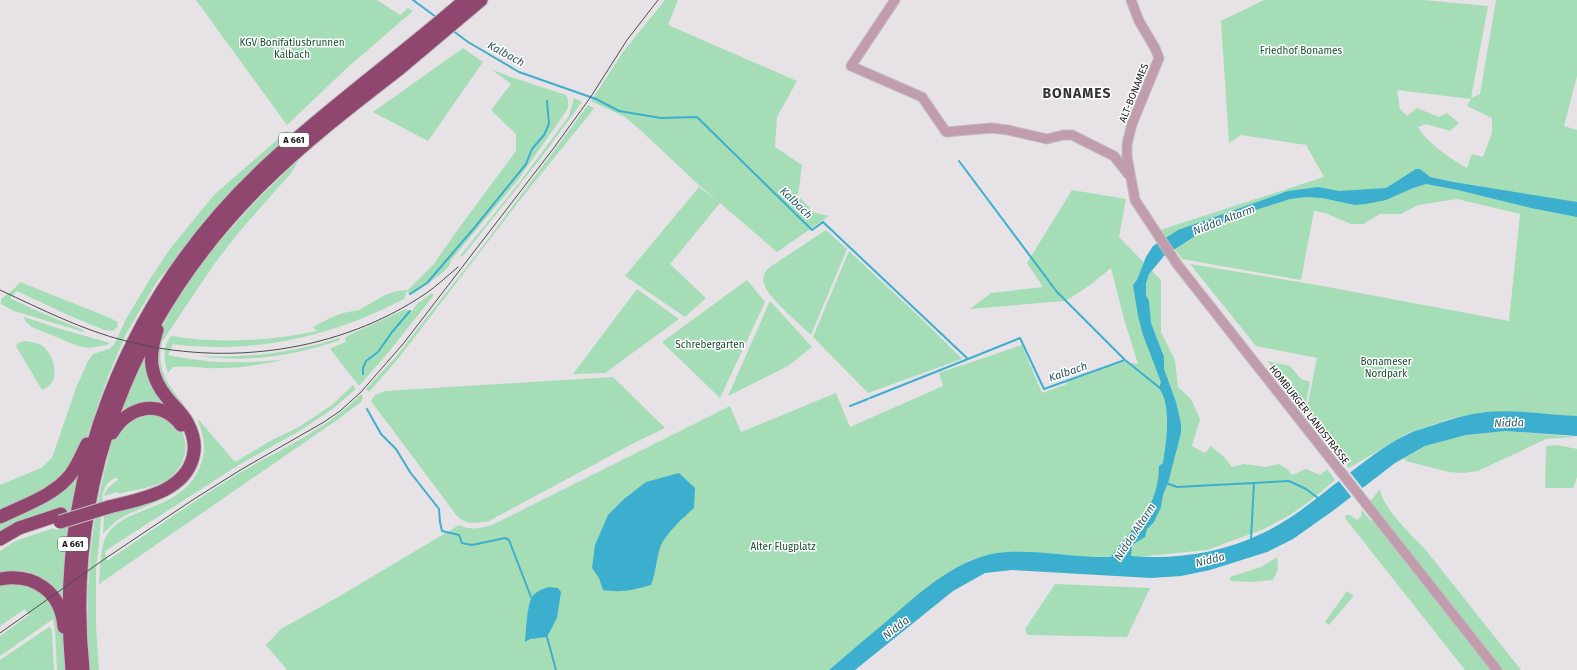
<svg xmlns="http://www.w3.org/2000/svg" width="1577" height="670" viewBox="0 0 1577 670" font-family="'Fira Sans',sans-serif">
  <style>
    .green { fill: #a5deb6; fill-rule: evenodd }
    .water { fill: #3bafcd }
    .pier { fill: #e6e2e6 }
    .lines { fill: none; stroke-linecap: round; stroke-linejoin: round }
    .stream { stroke: #3bafcd; stroke-width: 2 }
    .minor-casing { stroke: #c1bec1; stroke-width: 11 }
    .highway-casing { stroke: #c1bec1; stroke-width: 15 }
    .minor { stroke: #c09cad; stroke-width: 9 }
    .highway { stroke: #90476f; stroke-width: 13 }
    .tram { stroke: #4e4c4e; stroke-width: 1 }
    .highway-bridge-casing { stroke: #c1bec1; stroke-width: 15; stroke-linecap: butt }
    .highway-bridge { stroke: #90476f; stroke-width: 13 }
    .labels { text-anchor: middle; dominant-baseline: central; stroke-width: 3; stroke-linejoin: round; paint-order: stroke }
    .shield { fill: #fff; stroke: #5e5d5e; stroke-width: 1 }
    .shield-label { font-size: 9px; font-weight: bold; fill: #191819 }
    .park-label { font-size: 10px; fill: #124d2b; stroke: #fff }
    .street-label { font-size: 10px; fill: #191819; stroke: #fff }
    .water-label { font-size: 11px; font-style: italic; fill: #295865; stroke: #fff }
    .district-label { font-size: 14px; font-weight: bold; letter-spacing: 1px; fill: #363236; stroke: #fff }
  </style>
  <rect width="100%" height="100%" fill="#e6e2e6"/>
  <path class="green" d="M196,0H377L400,15L408,8L413,11L348,67L287,125Z
    M665,0H678L668,25L797,81L777,117L775,147L802,165L798,196L815,213L829,216L777,252L700,186L637,127L625,117L591,101L623,52Z
    M1264,0H1423L1488,6L1471,98L1480,94L1496,0H1577V76L1564,126L1577,130V419L1485,412L1453,418L1408,433L1349,468L1307,408L1317,358L1256,346L1190,264L1317,285L1509,321L1520,214L1457,199L1418,205L1401,214H1380L1363,224H1351L1325,213L1314,211L1301,280L1182,259L1160,230L1324,177L1306,145L1241,135L1229,143L1221,21ZM1397,90L1471,99L1467,106L1492,118V133L1483,157L1472,154L1467,168C1452,160 1426,142 1418,127L1426,124L1450,131L1459,123L1447,113L1439,117L1417,108L1407,116L1400,109Z
    M463,48L483,62L428,141L373,112Z
    M491,69L508,76L566,95L568,100V108L565,113L517,181L451,260L449,266L441,274L413,294L409,293L407,291L404,299C348,328 291,345 228,347C209,347 191,347 173,344L168,355C210,364 244,364 287,359C265,364 243,368 220,368C204,369 189,365 173,367L168,373C164,361 162,347 171,336C220,344 269,341 317,331L313,327L330,318L343,313L359,310L385,295L397,291L408,290L433,265L459,228L516,151V134L491,110L511,84Z
    M574,98L582,102L540,159L462,257L460,256L519,183L569,116Z
    M588,105L594,108L584,121L520,200L397,360L369,392L366,389L394,359L483,246Z
    M287,131L290,135L227,196L185,246L171,265L158,280L126,334L107,379L84,446L57,483L0,514V485L41,468L52,458L76,388L88,361L93,354L109,349L114,345L126,319L150,279L170,249L214,195Z
    M300,158L291,173L239,232L215,263L162,342C154,377 176,391 193,418C197,425 200,433 200,441C198,485 176,494 140,509C134,512 127,514 121,518C114,522 108,529 103,534L104,516L112,513V510L162,494L196,449L155,370L160,331L176,301L211,251L259,198Z
    M699,187L720,203L670,264L706,298L685,317L625,276Z
    M1072,190L1126,199L1119,237L1161,280V332L1175,360L1178,387L1191,399L1200,419L1192,446L1205,453L1211,446L1225,458L1232,467L1244,464L1266,467L1279,464L1287,469L1292,475L1306,469L1320,475L1327,469L1335,480L1311,500L1290,515L1264,529L1207,550L1146,556L1091,558L1048,554L973,559L950,571L931,585L829,670H287L266,645L281,629L338,597L459,525C472,531 479,528 492,525L730,406L741,432L836,393L850,427L943,386L939,373L1022,345L1042,393L1067,384L1066,382L1124,362L1138,364L1124,319L1111,268L1090,285L1069,299L1064,301L970,309L991,293L1043,287L1027,263Z
    M826,230L847,249L811,335C800,324 768,298 764,284C762,277 765,271 770,267Z
    M849,251L929,326L962,359L868,393L813,337Z
    M747,280L765,302L720,398L662,342Z
    M20,282L108,317L118,322L117,327L113,331L104,330L68,315L17,291L10,298L35,310L83,330L84,332L14,311L1,304V299L14,289Z
    M637,289L679,319L605,373L573,374Z
    M431,294L434,295L387,354L359,386L331,350V348L346,342L345,338L349,335L406,309L411,312L418,303Z
    M770,301L812,347L788,366L728,396Z
    M24,317L54,327L110,343L107,345L88,348L78,346L32,327L25,321Z
    M339,338L340,340C294,356 248,363 199,356C247,358 293,353 339,338Z
    M26,341C31,342 37,343 41,345C52,351 60,374 50,385C48,387 45,388 42,390L16,346L18,343Z
    M145,355L172,413L120,415Z
    M1268,361L1290,366L1301,379L1310,382L1305,409L1290,395L1289,387L1293,383L1287,376L1281,381Z
    M613,377L665,428L634,443L489,521C475,523 469,526 457,516L371,401L375,395L385,391Z
    M353,385L356,389L334,408L301,430L237,466L105,551L107,561C150,532 195,500 241,472C283,448 327,429 361,394L363,397L361,402L337,420L99,584C100,570 100,555 104,541C118,502 189,516 203,457C205,449 204,438 201,430C200,426 198,423 198,419L235,462L272,440L299,427L332,405Z
    M152,411C160,415 170,418 177,424C180,427 183,433 184,437C189,454 181,470 167,480C155,487 133,490 119,494L118,492L104,496C107,487 111,485 118,480V478C110,478 106,485 103,492L99,544L96,570V626L99,670H90C84,599 89,527 108,458C110,449 114,430 121,424C126,418 144,414 152,411Z
    M1506,431L1577,437L1546,439L1478,471L1463,473L1449,472L1406,461L1404,458L1425,446L1466,435Z
    M1557,445L1577,449V477L1573,488H1545L1546,446Z
    M80,465C69,514 63,557 63,607L58,598L0,576V551L15,541L54,528L55,530L62,528L63,509L0,536V519Z
    M1380,489C1381,506 1412,536 1425,549L1521,670H1502L1367,503L1373,498Z
    M1362,510L1371,521L1372,520L1491,670H1465L1345,518L1346,515H1350L1357,520L1361,517Z
    M1277,557L1278,569L1273,580L1251,582L1231,581L1230,577L1261,567Z
    M13,579L44,591L62,627L65,670H57L55,630L53,619L0,656V636L29,615L25,609L0,626V581Z
    M1055,584L1150,588L1127,637L1027,635L1025,629Z
    M1347,591L1354,596L1329,625L1325,622Z
    M49,627L51,628L52,631L54,670H0V660Z"/>
  <path class="water" d="M1416,169H1420L1430,177L1453,182L1577,202V217L1531,208L1458,190L1426,184L1413,188L1386,200L1366,204L1355,205L1322,198L1306,197L1290,199L1234,217L1203,231L1164,256L1149,274L1146,283V295L1149,301L1151,323L1164,357V369L1176,402L1181,424V433L1168,483L1163,495L1161,507L1154,522L1147,529L1145,537L1132,545L1131,556C1176,560 1222,553 1263,533C1287,522 1311,503 1331,487C1356,469 1380,447 1408,434C1416,430 1425,428 1434,425C1451,419 1468,414 1486,412C1516,409 1547,415 1577,416V436L1506,431L1466,435L1425,446L1395,463L1334,510L1293,539L1267,552L1210,570L1181,576L1151,578L1012,570L985,573L953,591L855,670H829C848,654 867,637 887,621C921,592 960,554 1008,552C1042,550 1076,558 1111,557C1134,523 1158,512 1159,466L1163,463C1166,444 1171,412 1162,393C1161,391 1160,390 1159,388L1161,382L1143,335L1138,316L1133,285L1137,280L1146,257L1153,246L1178,230L1288,191L1318,187L1339,191L1386,188Z
    M679,473L695,488L694,508C683,518 664,535 660,548C656,560 656,573 651,585C633,590 622,593 603,590L599,578L592,568L595,545L608,515L624,499L646,482Z
    M549,587L558,588L561,592L557,618L547,637L530,639L525,642C526,632 527,605 532,597C536,591 543,589 549,587Z"/>
  <path class="pier" d="M1349,471L1364,490L1353,499L1338,480Z"/>
  <g class="lines">
    <path class="stream" d="M413,0L436,17
      M452,30L468,42L519,72L596,99L619,111L661,118L697,117L812,230L823,222L968,359L1020,338L1044,389L1125,360L1160,388
      M959,161L1057,292L1125,360
      M410,294L427,283L475,227L526,164L532,149L544,135L549,124L547,101
      M363,374V368L366,361L378,352L392,332L410,311
      M870,398L968,359
      M850,406L868,399
      M367,409L381,434L396,449L410,472L439,509L440,522L442,531L459,535L462,543L472,545L505,538L509,540L531,597
      M1166,483L1177,487L1289,481L1306,489L1318,498
      M1251,539L1254,483
      M547,637L556,670"/>
    <defs>
      <path id="minor" d="M895,0L851,66L922,97L946,132L991,128L1008,130L1047,139L1063,135H1072L1114,156L1128,174
        M1131,0L1139,21L1155,48L1159,58L1132,124L1127,144V157L1135,200L1177,264L1497,670"/>
      <path id="highway" d="M112,433C128,406 160,398 181,425
        M109,507C139,499 184,493 193,457C196,446 193,433 187,422C182,413 174,406 168,399C149,376 148,357 157,330
        M0,517C24,505 54,496 71,474C78,464 82,454 87,444
        M0,539L19,528L61,514
        M0,579C35,573 61,592 64,627
        M72,670C54,478 126,297 266,166C329,107 400,57 465,0
        M83,670C64,486 130,316 260,186C303,143 351,106 399,69C426,46 454,23 481,0"/>
    </defs>
    <use href="#minor" class="minor-casing"/>
    <use href="#highway" class="highway-casing"/>
    <use href="#minor" class="minor"/>
    <use href="#highway" class="highway"/>
    <path class="tram" d="M0,290C41,309 82,330 126,341C226,367 339,352 425,294C437,286 447,276 458,267
      M0,633L106,558L194,499L242,469L324,422L340,411L361,392L403,344L553,149L590,98L627,40L658,0"/>
    <defs>
      <path id="highway-bridge" d="M60,522L109,507"/>
    </defs>
    <use href="#highway-bridge" class="highway-bridge-casing"/>
    <use href="#highway-bridge" class="highway-bridge"/>
  </g>
  <g class="labels">
    <g class="shield">
      <rect x="279" y="133" width="30" height="14" rx="3"/>
      <rect x="58" y="537" width="30" height="14" rx="3"/>
    </g>
    <g class="shield-label">
      <text x="294" y="140">A 661</text>
      <text x="73" y="544">A 661</text>
    </g>
    <g class="park-label">
      <text x="292" y="43">KGV Bonifatiusbrunnen<tspan x="292" dy="12">Kalbach</tspan></text>
      <text x="1301" y="51">Friedhof Bonames</text>
      <text x="710" y="345">Schrebergarten</text>
      <text x="1386" y="362">Bonameser<tspan x="1386" dy="12">Nordpark</tspan></text>
      <text x="783" y="547">Alter Flugplatz</text>
    </g>
    <g class="street-label">
      <text transform="translate(1134 93) rotate(-68)">ALT-BONAMES</text>
      <text transform="translate(1309 415) rotate(52)">HOMBURGER LANDSTRASSE</text>
    </g>
    <g class="water-label">
      <text transform="translate(506 54) rotate(29)">Kalbach</text>
      <text transform="translate(796 203) rotate(44)">Kalbach</text>
      <text transform="translate(1224 220) rotate(-21)">Nidda Altarm</text>
      <text transform="translate(1068 372) rotate(-19)">Kalbach</text>
      <text transform="translate(1509 423) rotate(-2)">Nidda</text>
      <text transform="translate(1135 532) rotate(-57)">Nidda Altarm</text>
      <text transform="translate(1210 560) rotate(-14)">Nidda</text>
      <text transform="translate(896 628) rotate(-38)">Nidda</text>
    </g>
    <g class="district-label">
      <text x="1077" y="93">BONAMES</text>
    </g>
  </g>
</svg>
